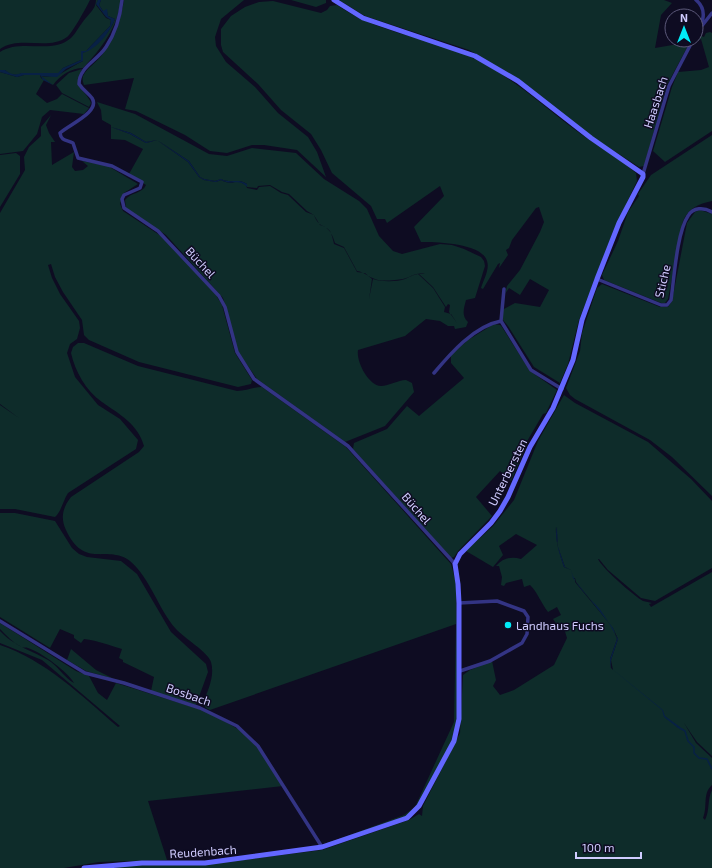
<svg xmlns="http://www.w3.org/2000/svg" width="712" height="868" viewBox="0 0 712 868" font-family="'Exo 2',sans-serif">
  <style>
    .green { fill: #0e2c2a; fill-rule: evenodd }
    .water { fill: #082145 }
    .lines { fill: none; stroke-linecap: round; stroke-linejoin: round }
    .stream { stroke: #082145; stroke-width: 1.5 }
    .street { stroke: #333484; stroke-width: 3.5 }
    .secondary { stroke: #6367ff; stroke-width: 5 }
    .poi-dot { fill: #00ebf7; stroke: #0e0c22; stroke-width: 1.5 }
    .labels { text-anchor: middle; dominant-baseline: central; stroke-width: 3; stroke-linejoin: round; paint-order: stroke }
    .street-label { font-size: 12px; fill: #d0ccff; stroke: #0e0c22 }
    .poi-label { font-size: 12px; fill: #d0ccff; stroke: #0e0c22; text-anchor: start }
  </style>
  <rect width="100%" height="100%" fill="#0e0c22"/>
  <path class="green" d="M0,0H90C87,6 72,34 67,37C48,51 20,35 0,49Z
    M96,0H98L96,5L106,18L111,20L110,26L86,51L82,52L81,60L63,68L59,73H22L17,75L10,74L5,70H0V52C21,38 52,55 71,38C76,33 78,28 82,23C87,15 96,10 96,0Z
    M101,0H121C118,27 101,49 83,68C72,68 60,75 53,85L43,79L41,76C59,79 68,68 83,61V53C97,44 109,35 115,19L108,16L107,12L103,11L99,5Z
    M124,0H244L221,19L215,37L216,46L226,62L255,87L278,113L308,137L317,152L326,177L297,150L264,145H252L227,153L210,151L185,135L136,111L125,109L134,78L84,85C83,82 82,79 83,76C87,68 97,62 102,55C113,39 121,19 124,0Z
    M291,0H326V3L316,7Z
    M339,0H664L672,3L661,15L655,48L690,42L667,85L644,166L639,167L591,136L519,79L469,50L365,16Z
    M273,1L321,13L327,10L330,6L337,5C375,32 421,36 464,54C505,71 538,102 574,129C594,144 616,156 636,173L637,181L613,232L579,320L568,364L560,383L534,367L508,326L503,320L502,310L515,303L540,307L549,290L530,279L520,295L509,288L505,294L507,286L520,270L540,232L544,222L539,207L536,208L512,240L509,248L506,250L508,255L499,268L500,263L498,264L483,289L481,288C483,281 490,269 487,261C482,243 436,242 421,242L414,227L444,196L440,186L387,223L385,219H377L371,206L332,173L321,150L311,134L281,110L258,84L223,52L221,45V29L231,16L245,7L259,2Z
    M710,32L712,33V131L665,162L653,151L672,87L678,72L701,70L709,67L701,39L694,43L698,35L704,37L706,33Z
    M82,69L78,83C81,91 88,95 91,103L89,107L62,93L56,85L69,73Z
    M0,72L17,77L24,75H40L41,78L44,80L36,94L47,103L57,99L62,94L89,108L84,114L50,110L42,117L37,134L23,151L0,154Z
    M97,102L135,114L209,154L227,156L252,148L296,153L324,179L359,201L367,209L379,236L393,251L402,254L440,244L452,245L464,249L481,257L484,261L485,266L475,298L466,300C464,308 461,316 468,322L466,327L455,329L454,326H448L440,321L426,319L405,336L358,350C356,361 368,385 381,386C389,386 398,380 406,380L412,383L414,392L385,426L345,442L257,379L238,352L223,298L166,235L126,208L125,200C131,192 142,194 146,185L129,174L143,149L125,140L111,139V127L130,134L146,143L157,140L188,162L199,177L204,180L216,182L221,180C227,183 231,184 238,181L246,185L247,188L257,190L259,187L270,186L281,193L288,195L306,212L314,215C319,228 324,224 330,231C332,235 333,240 334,244L344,248L357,272L365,273L372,279L369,299L373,279C381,282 397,282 405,279C410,277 412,275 418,274L433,288L445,307L444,312L451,314L457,323L449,312L450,305L448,304L446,307L433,287L419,274H425C416,272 411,277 403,279C396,280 381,282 375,279C368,277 365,272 357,271L344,247L335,243C332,234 330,228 320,225L314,215L307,211L289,194L282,192L270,185L258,186L257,188L247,187V184C238,178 230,184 221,179L215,181L204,179L200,177L189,161L157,140L146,142L131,133L111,127V125L102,120L101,110Z
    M51,115L46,125L49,133L55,142H51L52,165L74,152L72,167L75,171L83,170L88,166L82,161L108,166L138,184L124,193L120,204L123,211L164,238L216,295L222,305L235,353L252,380L251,384L238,387L139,362L89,340L84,335L82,320L63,292L55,277L51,264L48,265L52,278L60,294L79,321L80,328L77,339L70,344L67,353L75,377L98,405L120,419L138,440L136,449L68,493C63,501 61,512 55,517L15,509H0V405L19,418H24H19L0,404V213L25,170L24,157L29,147L41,136V127Z
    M712,135V201C698,204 689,208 683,221L668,299L665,303H661L604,280L602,275L618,241L628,212L639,196L638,194L651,175Z
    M16,153L20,156V174L0,207V155Z
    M700,210L712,214V496L672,457L650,440L575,399L570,395L566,388L580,351L582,333L597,288L602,284L660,307H668L672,301L687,223L695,212Z
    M494,324L500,325L502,327L530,371L557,390L546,413L543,414L526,443L527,445L511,481L500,471L476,497L492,516L458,551L454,557L451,558L353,449L354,443L387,429L407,406L419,416L464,378L451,363V355L468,340Z
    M78,343H84L138,366L237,391C246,391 253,387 262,387L346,447L451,564L456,583L457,623V721L452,741L419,804L410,815L327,844L321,841L326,843L336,840L404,815L415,807L454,722L456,624L210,710L206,708L203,703C208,690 215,676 211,662C208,652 184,638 176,629C158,609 151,579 130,561C109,544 84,570 66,530C60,518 63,507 71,497L139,452L144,446C138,424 119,414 102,402C86,391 75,371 71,353L73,347Z
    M564,395L575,403L648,442L691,479L712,501V568L655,601L641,598L608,570L599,559H598C602,568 634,596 643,601C646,602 649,602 652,603L649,604L651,607L712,572V756L697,742L684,723L696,743L712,758V785C702,794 708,806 703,818L705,820C710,810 707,800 712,790V868H106L147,864L218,863L322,850L409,820L419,814L422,816L423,806L460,733L463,675L470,670L492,661L496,680L493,686L500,695L514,690L554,665L567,638L563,625L558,626L553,619L561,615L557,607L548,612C541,603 538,593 530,585L524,587L522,579L506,583L504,586L501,585L502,577L499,566H496C503,558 511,556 521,559L537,545L516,534L499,546L503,555L493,567L466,551L493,526L514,500L538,441ZM556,527C557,530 558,541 557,544L565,567L571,570L573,578H575L576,582L613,628L618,639L611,660L613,670L611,668L610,659L617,639L613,628L575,582V579L573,578L571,570L564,567C560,555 555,540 556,527Z
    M0,513H15L55,521L72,548L79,554L87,557L121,561L137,574L171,632L206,664L208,672L196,705L151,691L154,677L123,662V660L119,658L122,649C108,645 99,641 84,639L81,643L74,638V635L60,629L50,648L0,617Z
    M0,623L76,671L89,676L98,693L107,700L116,683L205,711L219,718L243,732L257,747L283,786L148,801L167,860L99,862L64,868H0V645C45,660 82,696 118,727L120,726L42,660L0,643V631C16,648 33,650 51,662C59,668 65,678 74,683C68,672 41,652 28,648C26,647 24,648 22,647C14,644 5,634 0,629Z
    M71,649L96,670L114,679L86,671L67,660Z"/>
  <path class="water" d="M98,0H101L99,5L103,11L107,9L108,16L115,19C110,32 97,49 83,53V61L66,69L57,77L41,76L53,85L43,80L40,75H24L17,77L0,72V70H5C10,74 15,76 21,73H58L63,68L81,60V51H86L110,26L111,20L106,17L96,4Z
    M111,127L131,133L146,142L157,140L189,161L200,177L204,179L215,181L221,179C230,184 238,178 247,184V187C239,178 232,186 221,180L216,182L204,180L199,177L188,162L157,140L146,143L130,134Z
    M557,527C557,532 558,539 557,544L565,567L571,570C574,584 588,597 598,607C605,615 612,629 618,639L611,660V668L663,710L665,716L680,727L678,728L664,717L662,710L611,668L610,659L617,639L613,628L573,578L571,570L564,567C560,555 554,539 557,527Z"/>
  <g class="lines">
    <path class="stream" d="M678,727L685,731L688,741L694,747V753L699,758L707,759L712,769"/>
    <path class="street" d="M122,0C120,18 116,32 106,47C97,61 79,67 79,84C83,90 88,93 92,98C101,112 68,125 60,133C61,141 67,140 73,143L78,158L112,166L142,182L140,188L124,195L122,199L124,208L158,231L219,296L225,307L237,352L254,379L348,446L455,564
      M701,27L712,13
      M696,35C703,23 708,10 696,0
      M643,174L669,86L693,40
      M597,279L661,305H667L671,300C674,279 677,232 688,216C693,207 704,207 712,212
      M504,289L501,321L531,370L562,389
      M434,373C450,354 474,326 501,321
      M459,603L497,601L524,611L528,617L527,634L522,643L490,661L460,671
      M0,621L85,673L124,683L200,708L237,726L258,746L322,847"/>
    <path class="secondary" d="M84,868L142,863H205L322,847L407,818L419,806L454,741L459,719V603L458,584L455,564L460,554L491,523L500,511L508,497L530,447L553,408L573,360L582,320L597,279L619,223L643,177V174L591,138L518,81L475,56L363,18L334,0"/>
  </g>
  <circle class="poi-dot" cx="508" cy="625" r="4"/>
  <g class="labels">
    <g class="street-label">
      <text transform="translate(655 102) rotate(-72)">Haasbach</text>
      <text transform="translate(201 262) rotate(47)">Büchel</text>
      <text transform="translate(662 281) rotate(-77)">Stiche</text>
      <text transform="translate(507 472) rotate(-64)">Unterbersten</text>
      <text transform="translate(417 508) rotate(49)">Büchel</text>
      <text transform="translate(189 694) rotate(19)">Bosbach</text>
      <text transform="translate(203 851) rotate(-4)">Reudenbach</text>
    </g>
    <g class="poi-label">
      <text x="516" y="625">Landhaus Fuchs</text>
    </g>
  </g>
  <g transform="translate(684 28)"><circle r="19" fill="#0e0c22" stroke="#5c597a"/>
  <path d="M0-3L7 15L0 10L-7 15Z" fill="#00ebf7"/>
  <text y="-6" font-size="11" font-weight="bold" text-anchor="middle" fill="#d0ccff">N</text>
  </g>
  <path d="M576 852v6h65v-6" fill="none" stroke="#d0ccff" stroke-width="2"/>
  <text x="582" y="852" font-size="12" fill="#d0ccff" stroke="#0e0c22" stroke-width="3" paint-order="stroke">100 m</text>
</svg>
